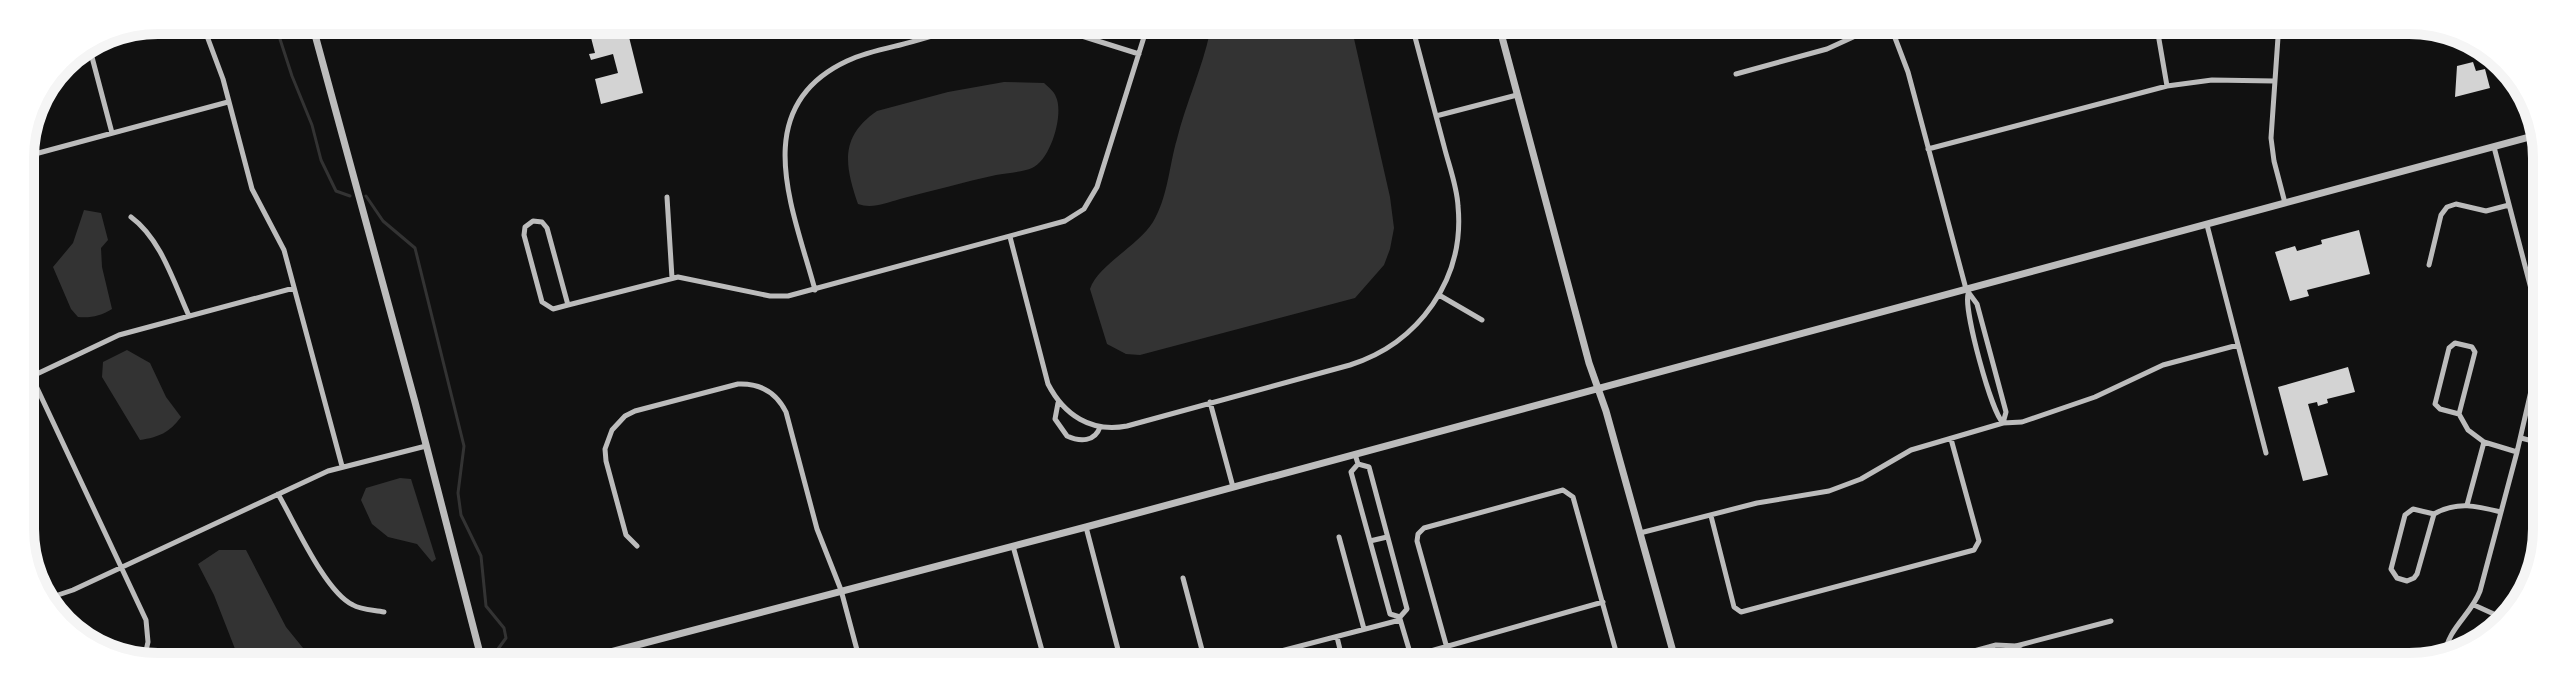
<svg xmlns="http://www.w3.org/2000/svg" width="2567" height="687" viewBox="0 0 2567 687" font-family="Commissioner,sans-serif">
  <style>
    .water { fill: #333 }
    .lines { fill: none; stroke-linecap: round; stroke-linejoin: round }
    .stream { stroke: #333; stroke-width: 3 }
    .building { fill: #d3d3d3 }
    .path { stroke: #f5f5f5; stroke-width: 2 }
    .minor { stroke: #bcbcbc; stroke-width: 5 }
    .tertiary { stroke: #bcbcbc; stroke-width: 7 }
    .rim { fill: none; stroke: #f5f5f5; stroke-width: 10 }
  </style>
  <rect width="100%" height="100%" fill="#111"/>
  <path class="water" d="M1228,21H1350L1390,197L1394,228L1390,249L1384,265L1355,298L1140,355L1126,354L1107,344L1090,289C1098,265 1138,246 1153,222C1168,197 1169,166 1177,139C1186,103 1202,69 1210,32Z
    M1004,82L1044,83C1048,87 1054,91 1056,97C1064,114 1051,160 1032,168C1024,172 1006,173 996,175C964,182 932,191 900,199C886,203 872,209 858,204C845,166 839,137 877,111L948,92Z
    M84,210L101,213L108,240L101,248L102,267L112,309C101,316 91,318 78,317L71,309L53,267L73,243Z
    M127,350L150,363L166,397L181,417C169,433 159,437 140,440L102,377L103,362Z
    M400,478L411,479L436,559L432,562L417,544L388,537L372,524L361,500L366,488Z
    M219,550H246L286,627L316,664H235L237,654L214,595L198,564Z"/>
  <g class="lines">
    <path class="stream" d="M268,20L278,33L292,76L312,125L321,160L336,191L350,196
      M366,196L383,221L415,248L464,446L458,493L461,515L481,556L486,606L504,628L506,638L498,649L499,665"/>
  </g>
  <path class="building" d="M609,21H625L643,93L601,104L595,79L618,73L613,54L591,60L589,54L595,53L588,26Z
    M2473,62L2476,71L2485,69L2490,88L2455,97L2457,66Z
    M2359,230L2370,274L2307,290L2309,296L2290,301L2275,252L2295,246L2297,251L2322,244L2321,240Z
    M2348,367L2355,392L2327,399L2328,403L2318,406L2317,402L2308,404L2328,475L2303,481L2278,387Z"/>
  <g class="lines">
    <path class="path" d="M462,665L472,662"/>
    <path class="minor" d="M201,20L223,79L252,189L284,250L342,466
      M1020,21L1050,26L1139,54
      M1889,22L1908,72L1966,289L1977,304L2006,412L2003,423
      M2156,22L2167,86
      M2279,23L2271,138L2274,161L2285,203
      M88,42L112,133
      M1736,74L1827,49L1886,22
      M1436,116L1517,95
      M1928,149L2167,86L2212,80L2274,81
      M20,158L228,102
      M2539,171L2544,192
      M667,197L672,278
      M131,217C161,239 174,283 189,316
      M533,221L542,222L547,228L568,305L553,309L542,302L524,235L525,227Z
      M2207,225L2266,453
      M1010,237L1048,384C1064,415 1091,433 1127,426L1350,365C1419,343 1465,279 1458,206C1457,186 1449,166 1444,146C1433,105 1422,63 1411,22
      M2429,265L2441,215L2447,207L2456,204L2486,211L2509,205
      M815,290C794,211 746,108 847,61C864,53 883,49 900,45C935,36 972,22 1008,21
      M1968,294C1964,311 1991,411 2003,423
      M1439,295L1482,320
      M568,305L678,277L770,296H788L1065,221L1084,209L1097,187L1149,21
      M2455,343L2472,347L2475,352L2459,414L2440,409L2435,404L2449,348Z
      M22,356L146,620L148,642L143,664
      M22,381L119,335L294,288
      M1210,402L1233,487
      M1058,403L1055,419L1067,436C1080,442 1095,442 1100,427
      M2459,414L2468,430L2484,442L2467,505
      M2521,438L2544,444
      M2484,442L2517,452
      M1355,454L1358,464L1351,472L1390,614L1400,617
      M1358,464L1369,467L1407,609L1400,617
      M278,494C294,521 325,592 353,605C361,610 375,610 384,612
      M2413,509L2434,514L2417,574L2414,578L2407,581L2397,578L2391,569L2405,515Z
      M2434,514C2457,501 2477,506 2501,512
      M1711,516L1734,607L1741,612L1974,550L1979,541L1951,439
      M1086,527L1122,665
      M1640,533L1757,503L1829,491L1861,479L1911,450L2003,423L2022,422L2095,397L2163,365L2238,345
      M1339,537L1364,629
      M1370,541L1387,537
      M637,546L626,535L606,461L605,449L612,430L625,416L635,411L738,384C760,383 776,392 786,412L817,529L841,590L861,665
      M1013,546L1046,665
      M1183,578L1206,665
      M46,599L73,590L328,471L426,446
      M2474,605L2507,620
      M1400,619L1411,656
      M1337,637L1344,666
      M2016,646L2030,657L2036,666
      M2445,655C2447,629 2471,615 2480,591L2517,452L2542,343L2541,327L2494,147
      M1385,664L1603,602
      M1227,665L1400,620
      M1346,666L1376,657
      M1452,666L1417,541L1418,534L1424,528L1563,490L1573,497L1620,666
      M1919,666L1996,645L2016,646L2111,621"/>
    <path class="tertiary" d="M311,20L415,402L483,665
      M1498,22L1589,363L1606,411L1677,666
      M561,665L1086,527L2544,133"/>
  </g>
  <path d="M0 0H2567V687H0ZM158 34H2409A124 124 0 0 1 2533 158V529A124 124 0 0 1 2409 653H158A124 124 0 0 1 34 529V158A124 124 0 0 1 158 34Z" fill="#fff" fill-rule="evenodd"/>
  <path class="rim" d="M158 34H2409A124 124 0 0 1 2533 158V529A124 124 0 0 1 2409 653H158A124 124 0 0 1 34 529V158A124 124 0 0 1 158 34Z"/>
</svg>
